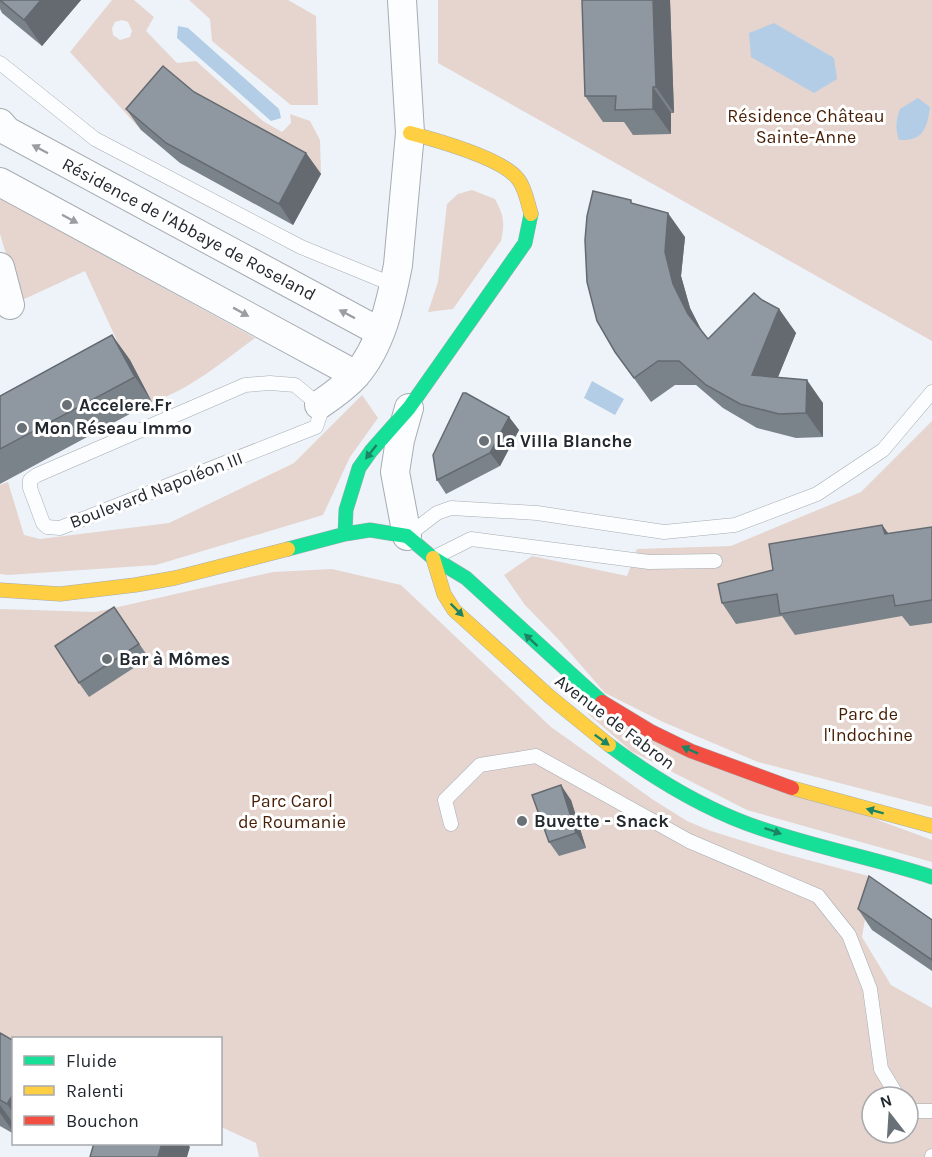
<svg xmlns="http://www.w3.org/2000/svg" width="932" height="1157" viewBox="0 0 932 1157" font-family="Karla,sans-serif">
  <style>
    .green { fill: #e5d5ce; fill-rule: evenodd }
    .water { fill: #b2cde5 }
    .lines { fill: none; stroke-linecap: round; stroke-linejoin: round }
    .lane-casing { stroke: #a6acb2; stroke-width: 15 }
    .street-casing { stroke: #a6acb2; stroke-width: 30 }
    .fast-casing { stroke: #a6acb2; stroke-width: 15 }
    .slow-casing { stroke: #a6acb2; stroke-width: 15 }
    .jam-casing { stroke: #a6acb2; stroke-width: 15 }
    .lane { stroke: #fcfdfe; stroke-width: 14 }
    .street { stroke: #fcfdfe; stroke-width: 28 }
    .fast { stroke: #16e098; stroke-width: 14 }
    .slow { stroke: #ffcf43; stroke-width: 14 }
    .jam { stroke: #f24e42; stroke-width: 14 }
    .wall { fill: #7b838a }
    .shaded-wall { fill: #646a70 }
    .building { fill: #8f98a0; stroke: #646a70; stroke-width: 1.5 }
    .oneway { fill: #9a9ea1 }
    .oneway2 { fill: #1c8464 }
    .poi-dot { fill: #697076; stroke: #fff; stroke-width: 2 }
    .labels { text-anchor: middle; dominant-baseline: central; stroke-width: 6; stroke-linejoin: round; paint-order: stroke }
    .park-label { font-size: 18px; fill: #471e05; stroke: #fff }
    .street-label { font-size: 18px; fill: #22292f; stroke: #fff }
    .poi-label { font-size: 18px; font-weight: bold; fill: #22292f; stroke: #fff; text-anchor: start }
  </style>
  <rect width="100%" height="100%" fill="#edf3f9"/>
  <path class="green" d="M112,0H134L154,17L146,31L177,63L196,61L263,121L282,132L291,123L290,114L310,121L320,140L321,174L220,119L141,130L70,52ZM122,20L128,22L132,31L130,37L120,40L113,35L112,28L115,22Z
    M189,0H288L316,16L318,105H291L212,41L210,19Z
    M438,0H932V341L438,63Z
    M472,190L495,199C504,216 505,222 501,241L453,309L428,312L438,282L447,204L458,194Z
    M0,198L255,338C222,362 191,389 152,402L130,360L124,356L85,271L20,301L0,234Z
    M362,395L378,418L350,457L323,515L156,565L8,575L0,574V485L8,482L24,535L40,539L169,523L294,463Z
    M932,421V807L758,762L663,722L605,693L560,641L525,605L504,575L532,556L627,576L637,549L731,546L861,492Z
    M332,569L401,585L551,727L652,799L687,821L711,831L782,853L872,877L862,937L891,985L932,1008V1157H259L256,1143L221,1127L220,1038L13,1039L0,1033V609L96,612L273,572ZM872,1097H908V1133H872Z
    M586,712L932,840V862L747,810L631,751Z"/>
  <path class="water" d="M774,23L834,58L837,79L814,93L751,57L749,33Z
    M178,26L188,28L279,109L281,118L271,121L177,38Z
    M918,98L930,107C927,128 924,141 899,140C895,129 896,120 900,109Z
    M592,381L624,399L615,415L584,398Z"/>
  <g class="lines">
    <defs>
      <path id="lane" d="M0,63L95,139L301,247L394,285
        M270,383L295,385L319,405L320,415L316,427L60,528L47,527L43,523L30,488V480L37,475L245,385Z
        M407,536L437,513L451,508L537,513L664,532L735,525L817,494L883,450L932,392
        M435,557L471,539L649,562L715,561
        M451,824L445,800L480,765L536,756L689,841L818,896L849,935L870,989L881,1069L898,1097
        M908,1111H932
        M932,1157V1156"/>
      <path id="street" d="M0,123L7,131L380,332
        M0,182L356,375
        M0,267L10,305
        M319,405C332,396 344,388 355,376C381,347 391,302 398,265L410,133L402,0
        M407,536L395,472L400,440L409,408"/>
      <path id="fast" d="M345,534L346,510L359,468L371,451L409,408L525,243L531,214
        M288,549L345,534L370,530L407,536L433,558L466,578L602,702
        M609,745C652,777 697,805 748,824C808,846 871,857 932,877"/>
      <path id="slow" d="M410,133C436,140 502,158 518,179C525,187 528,204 531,214
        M433,558L444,594L454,610L549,696L609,745
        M0,590L60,594L135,585L175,578L288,549
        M792,788L932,826"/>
      <path id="jam" d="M602,702L650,731L691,751L792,788"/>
    </defs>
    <use href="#lane" class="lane-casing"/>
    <use href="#street" class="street-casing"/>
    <use href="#fast" class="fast-casing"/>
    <use href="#slow" class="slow-casing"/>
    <use href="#jam" class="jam-casing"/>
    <use href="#lane" class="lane"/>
    <use href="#street" class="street"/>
    <use href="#fast" class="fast"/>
    <use href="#slow" class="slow"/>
    <use href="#jam" class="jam"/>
  </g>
  <path class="wall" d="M0,0H81L42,46L2,13L0,9Z
    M670,0L674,113H671V134L633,135L624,122H603L585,96Z
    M194,92L306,153L321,174L293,225L180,163L141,130L126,109Z
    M633,203L685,237L681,276L690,308L701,330L708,339L762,300L779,309L796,333L778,377L823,403V437L796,438L757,428L723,408L696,385H675L651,402L615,352Z
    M112,335L130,360L152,402L0,484V396Z
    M509,417L519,430L500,466L446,494L437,480Z
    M882,525L889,534L932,527V623L910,626L902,616L795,635L782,616L736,624L722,603L773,570Z
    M114,607L149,658L89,697L79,683Z
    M571,800L586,848L559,856L549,842Z
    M858,909L932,920V971L872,930Z
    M0,1033L14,1041V1134L0,1126Z"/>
  <path class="shaded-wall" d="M41,0H81L42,46L24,20Z
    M653,0H670L674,113L656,87Z
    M653,87L671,113V134L653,109Z
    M306,153L321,174L293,225L279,204Z
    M668,213L685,237L681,276L690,308L705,337L688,314L673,284L665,252Z
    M779,309L796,333L769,399L752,375Z
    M112,335L130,360L152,402L135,377Z
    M807,380L823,403V437L806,413Z
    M509,417L519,430L500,466L490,453Z
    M882,525L896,545L885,534Z
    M561,785L571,800L586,848L576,833Z
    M14,1093V1114L7,1104Z
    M0,1105L14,1124V1133L0,1113Z
    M162,1143H187L190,1147L187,1157H158Z"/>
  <path class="building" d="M0,0H41L24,20Z
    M582,0H653L656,87H653V109L615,110L616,96H585Z
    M163,66L194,92L306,153L279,204L166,143L126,109Z
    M593,191L631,200V203L668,213L665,252L673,284L688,314L708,339L754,293L762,300L779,309L752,375L807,380L806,413L779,414L740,404L706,385L679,361H658L634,378L615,352L597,321L587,282L585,240L587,216Z
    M112,335L135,377L0,449V396Z
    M463,393H466L509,417L490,453L437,480L433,455Z
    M882,525L885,534L932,527V600L895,606L893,595L780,614L777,594L722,603L718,584L773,570L769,544Z
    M114,607L139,644L79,683L55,646Z
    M561,785L576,833L549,842L532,795Z
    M869,876L932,920V960L858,909Z
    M0,1033L14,1041V1093L7,1104L0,1100Z
    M94,1143H162L158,1157H90Z"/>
  <defs><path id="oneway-solid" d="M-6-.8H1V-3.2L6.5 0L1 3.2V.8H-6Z" transform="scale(1.5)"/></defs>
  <g class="oneway">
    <use href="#oneway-solid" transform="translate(40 149) rotate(-152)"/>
    <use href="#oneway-solid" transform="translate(70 219) rotate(28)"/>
    <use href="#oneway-solid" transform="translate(241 312) rotate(29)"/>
    <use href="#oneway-solid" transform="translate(347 314) rotate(-152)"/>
  </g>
  <g class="oneway2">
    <use href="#oneway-solid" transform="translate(371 452) rotate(128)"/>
    <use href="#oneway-solid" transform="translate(457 610) rotate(45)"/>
    <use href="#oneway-solid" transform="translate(531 640) rotate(-137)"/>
    <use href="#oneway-solid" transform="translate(602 740) rotate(36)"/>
    <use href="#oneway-solid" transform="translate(690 750) rotate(-156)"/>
    <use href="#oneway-solid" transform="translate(875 811) rotate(-165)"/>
    <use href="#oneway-solid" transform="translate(773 831) rotate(19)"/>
  </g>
  <g class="poi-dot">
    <circle cx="67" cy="405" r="6"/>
    <circle cx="22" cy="428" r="6"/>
    <circle cx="484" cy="441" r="6"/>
    <circle cx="107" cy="659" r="6"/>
    <circle cx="522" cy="821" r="6"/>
  </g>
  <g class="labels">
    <g class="park-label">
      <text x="806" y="116">Résidence Château<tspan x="806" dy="21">Sainte-Anne</tspan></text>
      <text x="868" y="714">Parc de<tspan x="868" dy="21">l'Indochine</tspan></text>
      <text x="292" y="801">Parc Carol<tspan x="292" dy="21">de Roumanie</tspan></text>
    </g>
    <g class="street-label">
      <text transform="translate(189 229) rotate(28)">Résidence de l'Abbaye de Roseland</text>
      <text transform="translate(156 490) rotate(-21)">Boulevard Napoléon III</text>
      <text transform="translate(615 722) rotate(37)">Avenue de Fabron</text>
    </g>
    <g class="poi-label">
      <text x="79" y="405">Accelere.Fr</text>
      <text x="34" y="428">Mon Réseau Immo</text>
      <text x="496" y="441">La Villa Blanche</text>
      <text x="119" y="659">Bar à Mômes</text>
      <text x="534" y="821">Buvette - Snack</text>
    </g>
  </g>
  <rect x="12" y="1037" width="210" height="108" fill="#ffffff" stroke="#a7a9ac" stroke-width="1.5"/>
  <rect x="24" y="1056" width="30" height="9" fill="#16e098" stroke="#a7a9ac" stroke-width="1.5"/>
  <text x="66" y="1067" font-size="18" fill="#22292f">Fluide</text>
  <rect x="24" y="1086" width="30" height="9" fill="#ffcf43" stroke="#a7a9ac" stroke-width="1.5"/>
  <text x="66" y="1097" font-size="18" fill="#22292f">Ralenti</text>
  <rect x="24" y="1116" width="30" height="9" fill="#f24e42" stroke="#a7a9ac" stroke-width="1.5"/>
  <text x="66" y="1127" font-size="18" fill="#22292f">Bouchon</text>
  <g transform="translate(890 1115) rotate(343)"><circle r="28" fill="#ffffff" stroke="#a7a9ac" stroke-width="1.5"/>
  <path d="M0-4.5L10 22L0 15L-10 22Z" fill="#697076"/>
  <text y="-9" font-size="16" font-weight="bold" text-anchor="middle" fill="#22292f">N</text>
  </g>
</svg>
